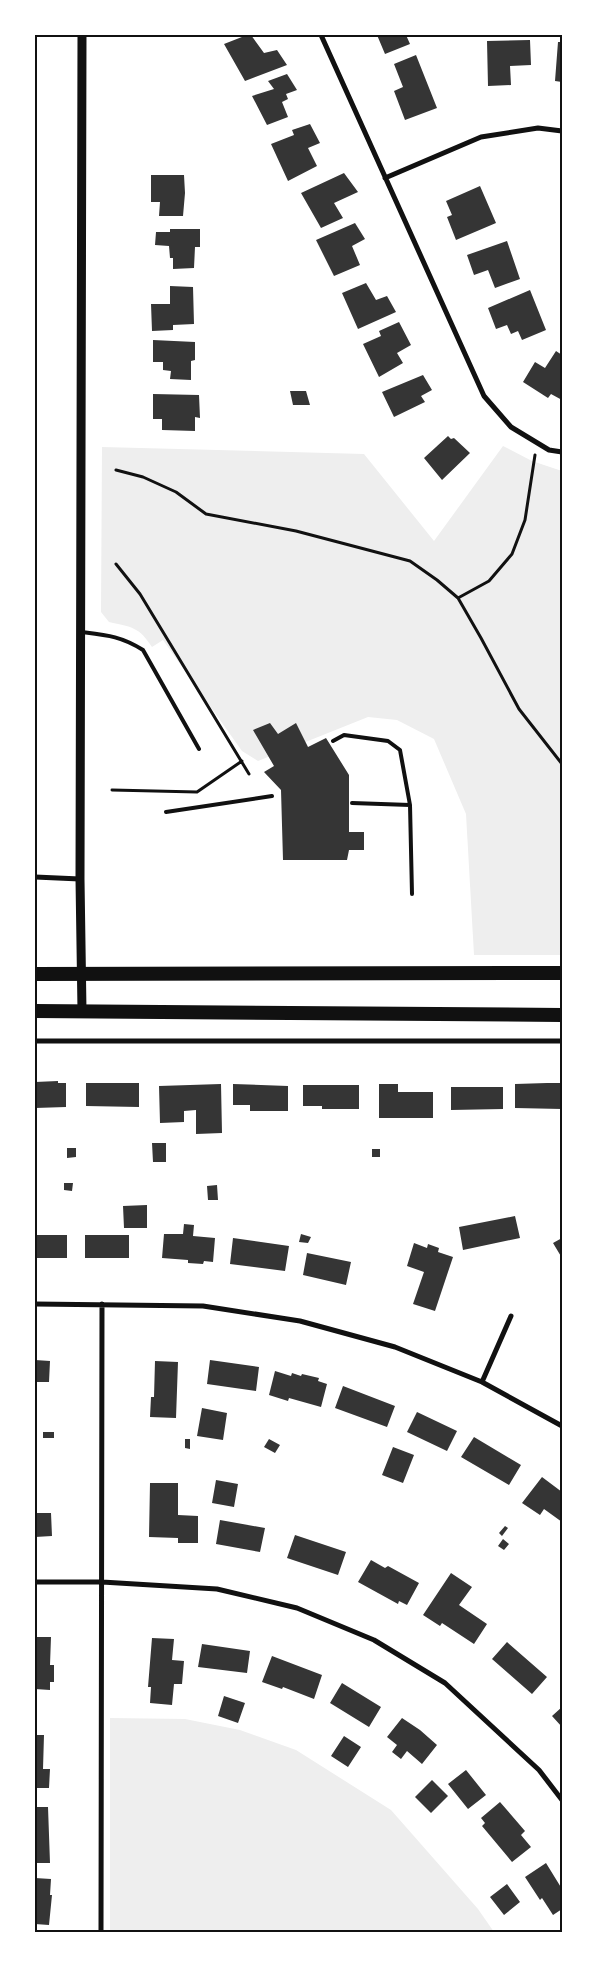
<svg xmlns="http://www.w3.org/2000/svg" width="597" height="1967" viewBox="0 0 597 1967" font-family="'Source Sans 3',sans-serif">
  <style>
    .green { fill: #eee }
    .building { fill: #353535 }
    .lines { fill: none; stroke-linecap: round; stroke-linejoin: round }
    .path { stroke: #111; stroke-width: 3 }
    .service { stroke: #111; stroke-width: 4 }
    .minor { stroke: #111; stroke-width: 5 }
    .tertiary { stroke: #111; stroke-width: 9 }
    .trunk { stroke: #111; stroke-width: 14 }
    .neatline { fill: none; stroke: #111; stroke-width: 2 }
  </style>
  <rect width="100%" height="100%" fill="#fff"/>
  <path class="green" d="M503,446L532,461L562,471V955H474L466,814L434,739L397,720L368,717L258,761L242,751L163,640L152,647C139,627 132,627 109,622L101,612L102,447L364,454L434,541Z
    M110,1718L185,1719L240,1730L296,1750L391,1810L478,1909L494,1932H110Z"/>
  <path class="building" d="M247,35H251L264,53L277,50L287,65L245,81L224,44Z
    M377,35H406L410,44L385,54Z
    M530,40L531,65L510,66L511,85L488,86L487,41Z
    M558,42H562V82L555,81Z
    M416,55L437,108L405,120L394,91L403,87L394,64Z
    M287,74L297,90L286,94L288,99L282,102L288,117L267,125L252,96L274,89L268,81Z
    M310,124L320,143L308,148L317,166L288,181L271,144L294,135L292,130Z
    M344,173L358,192L334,203L343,218L321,228L301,193Z
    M151,175H184L185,193L183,216H159L160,202H151Z
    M480,186L496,223L456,240L447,217L452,215L446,201Z
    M355,223L365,239L352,246L360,265L334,276L316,240Z
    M170,229H200V247H195L194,268L173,269V258H170L169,246L155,245L156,232H170Z
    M507,241L520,279L495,288L488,270L474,275L467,255Z
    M366,283L376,300L387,296L396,312L358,329L342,293Z
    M170,286L193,287L194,324L173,325V330L152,331L151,304H170Z
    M530,290L546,330L522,340L518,331L511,334L507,325L496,329L488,308Z
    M399,322L411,345L397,353L403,363L379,377L363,344L381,336L379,331Z
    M153,340L195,342V360L191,361V380L170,379L171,371L163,370V362H153Z
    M556,351L562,355V400L551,394L548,398L523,382L535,362L545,368Z
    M423,375L432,390L421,396L425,402L394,417L382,392Z
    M290,391H306L310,405H293Z
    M153,394L199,395L200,418L195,417V431L162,430V419H153Z
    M448,436L451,439L454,438L470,453L442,480L424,458Z
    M270,723L278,734L296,723L308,747L326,738L349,775V832H364V850H349L347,860H283L281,790L264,772L274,766L253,730Z
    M58,1081V1083H66V1107L35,1108V1082Z
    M86,1083H139V1107L86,1106Z
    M547,1083H562V1109L515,1108V1084Z
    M221,1084L222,1133L196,1134V1110L184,1111V1122L160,1123L159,1086Z
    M233,1084L288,1086V1111H250V1105H233Z
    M379,1084H398V1092H433V1118H379Z
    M303,1085H359V1109H322V1106H303Z
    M451,1087H503V1109L451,1110Z
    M152,1143H166V1162H153Z
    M67,1148H76V1157L67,1158Z
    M372,1149H380V1157H372Z
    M64,1183H73L72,1191L64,1190Z
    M217,1185L218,1200H208L207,1186Z
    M147,1205V1228H124L123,1206Z
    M515,1216L520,1238L463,1250L459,1227Z
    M184,1224L194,1225L193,1236L215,1238L213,1262L204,1261L203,1264L188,1263V1260L162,1258L164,1234H183Z
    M301,1234L311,1237L308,1243L299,1242Z
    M35,1235H67V1258H35Z
    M85,1235H129V1258H85Z
    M233,1238L289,1246L285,1271L230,1264Z
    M562,1238V1258L553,1243Z
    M414,1243L427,1248L428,1244L439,1248L438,1252L453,1257L435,1311L413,1304L424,1272L407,1266Z
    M307,1253L351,1262L346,1285L303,1275Z
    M35,1360L50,1361L49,1382H35Z
    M210,1360L259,1367L256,1391L207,1384Z
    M155,1361L178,1362L176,1418L150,1417L151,1397H154Z
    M275,1371L291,1376L292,1373L301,1376L302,1374L319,1378L318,1381L327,1384L321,1407L289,1398L288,1401L269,1395Z
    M343,1386L395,1406L387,1427L335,1408Z
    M202,1408L227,1413L223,1440L197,1436Z
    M417,1412L457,1431L447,1451L407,1432Z
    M43,1432H54V1438H43Z
    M474,1437L521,1465L509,1485L461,1457Z
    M185,1439H190V1449L185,1448Z
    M269,1439L280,1445L275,1453L264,1447Z
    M393,1447L414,1455L403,1483L382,1475Z
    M542,1477L562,1492V1522L544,1509L540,1515L522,1503Z
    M216,1480L238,1484L234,1507L212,1503Z
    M150,1483H178V1515L198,1516V1543H178V1538L149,1537Z
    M35,1513H51L52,1536L35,1537Z
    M220,1520L265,1528L260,1552L216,1544Z
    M505,1526L508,1528L502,1536L499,1533Z
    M295,1535L346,1552L338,1575L287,1558Z
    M503,1539L509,1544L504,1550L498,1546Z
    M371,1560L385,1568L388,1566L419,1583L407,1605L399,1601L398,1604L358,1582Z
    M451,1573L472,1587L459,1605L487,1624L474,1644L442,1623L440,1626L423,1615Z
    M35,1637H51L50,1665H54V1682H50V1690L35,1689Z
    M152,1638L174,1639L172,1660L184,1661L182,1684H174L172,1705L150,1703L151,1687H148Z
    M507,1642L547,1677L532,1694L492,1659Z
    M202,1644L250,1651L247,1673L198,1667Z
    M272,1656L322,1675L314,1699L283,1687L282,1689L262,1682Z
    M342,1683L381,1707L369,1727L330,1703Z
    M224,1696L245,1703L238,1723L218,1716Z
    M562,1707V1727L552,1716Z
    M402,1718L420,1730L437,1745L422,1764L407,1751L401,1759L392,1752L397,1745L387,1737Z
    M35,1735H44L43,1769H50L49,1788H35Z
    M344,1736L361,1747L348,1767L331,1756Z
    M466,1770L486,1795L468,1809L448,1784Z
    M432,1780L448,1796L431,1813L415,1797Z
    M500,1802L525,1831L521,1835L531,1847L512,1862L482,1826L485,1823L481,1818Z
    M35,1807H48L50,1863H35Z
    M546,1863L562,1889V1909L553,1915L542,1898L540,1900L525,1877Z
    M35,1878L51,1879L50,1895H52L49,1925L35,1924Z
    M507,1884L520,1902L504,1915L490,1897Z"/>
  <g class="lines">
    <path class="path" d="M116,470L143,477L176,492L206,514L296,531L410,561L437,580L458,598L481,638L519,709L562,764
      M116,564L140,594L249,774
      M458,598L489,581L512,554L525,520L535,455
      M112,790L197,792L242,761"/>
    <path class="service" d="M81,632C106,635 121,636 143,650L199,749
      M333,741L344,735L388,741L400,750L410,805
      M352,803L410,805L412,894
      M166,812L272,796"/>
    <path class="minor" d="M321,35L484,396L511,427L549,450L562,452
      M385,178L481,137L538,128L562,131
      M35,877L80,879
      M35,1041H562
      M35,1304L203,1306L300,1321L395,1347L482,1382L562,1426
      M482,1382L511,1316
      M35,1582H102L217,1589L297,1608L374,1640L445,1683L539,1770L562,1800
      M101,1932L102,1304"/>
    <path class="tertiary" d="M82,1011L80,879L82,35"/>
    <path class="trunk" d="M35,974L562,973
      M35,1011L562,1015"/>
  </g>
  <rect width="597" height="1967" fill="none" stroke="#ffffff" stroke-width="72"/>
  <rect x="36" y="36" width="525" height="1895" class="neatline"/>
</svg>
